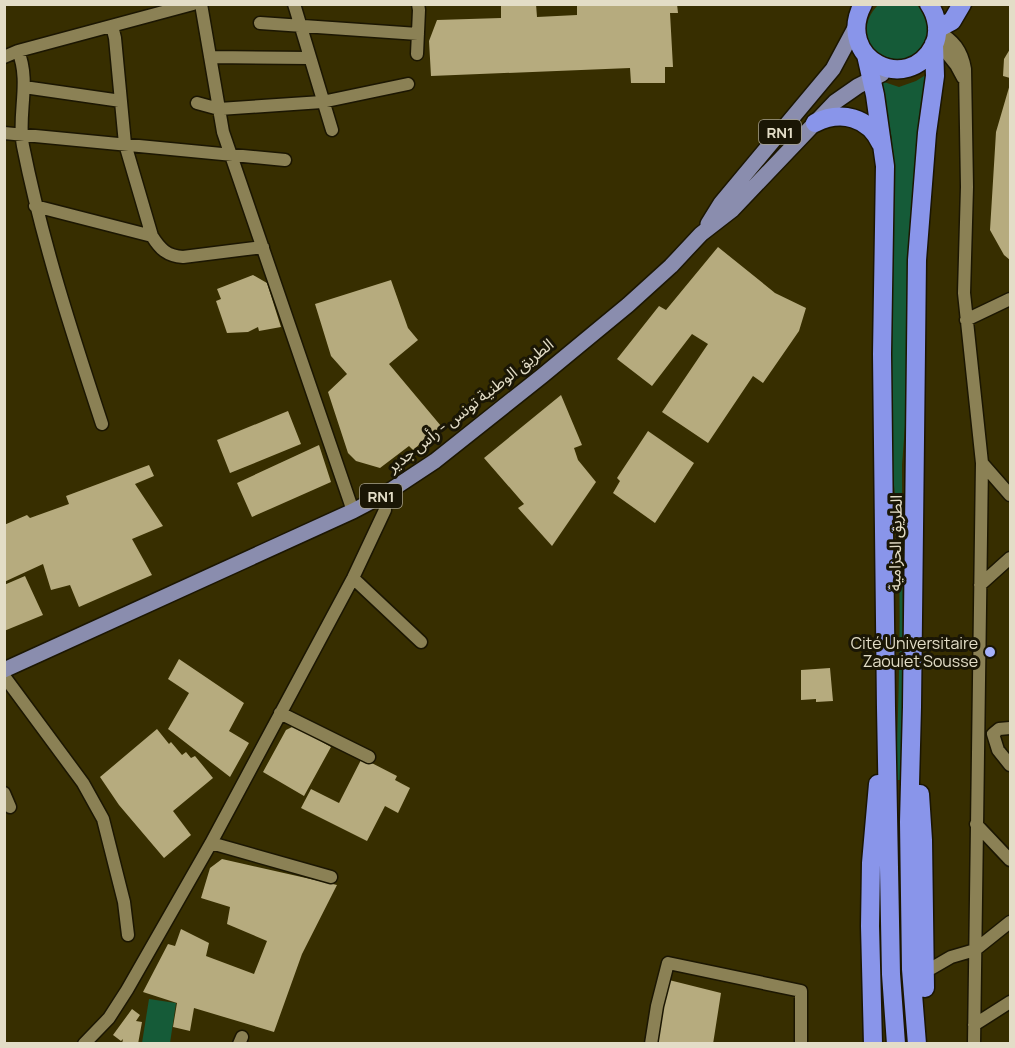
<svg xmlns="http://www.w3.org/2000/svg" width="1015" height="1048" viewBox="0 0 1015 1048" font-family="Manrope,'Noto Sans Arabic',sans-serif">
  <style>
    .green { fill: #155b38 }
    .building { fill: #b6ab7e }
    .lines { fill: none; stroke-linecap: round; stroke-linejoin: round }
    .minor-casing { stroke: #1b1602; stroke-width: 15 }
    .major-casing { stroke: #1b1602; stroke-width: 18 }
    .highway-casing { stroke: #1b1602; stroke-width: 21 }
    .minor { stroke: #8b8155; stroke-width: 12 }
    .major { stroke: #8a8dae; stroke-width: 15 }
    .highway { stroke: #8995ea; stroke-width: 18 }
    .poi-dot { fill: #a5b1fc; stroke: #1a1605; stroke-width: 2 }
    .labels { text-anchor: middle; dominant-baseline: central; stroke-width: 6; stroke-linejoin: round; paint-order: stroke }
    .shield { fill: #1a1605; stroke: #a7a18d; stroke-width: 1.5 }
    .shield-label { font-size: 15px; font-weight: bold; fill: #e3ddc7 }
    .street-label { font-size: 16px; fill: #e3ddc7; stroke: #1a1605 }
    .poi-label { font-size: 16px; fill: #e3ddc7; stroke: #1a1605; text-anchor: end }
  </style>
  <rect width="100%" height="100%" fill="#372e00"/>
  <path class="green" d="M916,4C925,14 930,24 926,38C913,84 838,48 878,5Z
    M932,71L902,465L903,696L901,780H896C899,676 904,569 892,466V140L881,81L899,87L916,81Z
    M149,999L176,1003L170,1043H142Z"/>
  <path class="building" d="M501,4H536L537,17L577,15V4H677L678,13H670L673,67H665V83H631L630,68L431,76L429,41L437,20L501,18Z
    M1010,49V78L1003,76L1004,59Z
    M1010,84V260L1004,255L990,230L996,132Z
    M718,247L775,293L806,308L799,331L763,383L753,376L708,443L662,412L708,344L692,334L652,386L617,359L659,306L666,310Z
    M253,275L267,283L281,327L259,331L258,327L248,332L227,333L216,301L221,299L217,289Z
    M391,280L408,328L418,340L389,364L441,426L413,450L409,446L380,468L356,461L348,453L328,392L347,374L331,356L315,304Z
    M561,395L582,445L574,448L578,460L596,482L552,546L518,508L524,504L484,458Z
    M288,411L301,444L230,473L217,440Z
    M648,431L694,463L655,523L613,493L620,481L617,478Z
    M319,445L331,482L252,517L237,483Z
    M149,465L154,476L135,484L163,526L132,539L152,575L79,607L70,585L51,590L43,564L4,582V525L27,515L30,518L69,504L66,496Z
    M25,576L43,615L4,631V585Z
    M179,659L244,703L229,731L249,743L230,777L168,729L189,693L168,679Z
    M830,668L833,701L816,702V699L801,700V670Z
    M294,726L331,747L304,796L263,772L286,730Z
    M157,729L169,744L171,742L182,755L186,752L191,758L195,756L213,778L173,811L191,835L164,858L119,805L100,777Z
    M362,758L397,776L395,780L410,788L398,813L385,806L367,841L301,808L311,789L339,803Z
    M222,859L337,885L302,954L274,1032L194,1008L190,1031L173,1027L177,1003L143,992L168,944L175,946L181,929L209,943L206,956L254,974L267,941L227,924L230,907L201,898L210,868Z
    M669,980L721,993L713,1044H656Z
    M132,1009L140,1015L136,1021L142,1022L138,1044H122L123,1039L121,1041L113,1035Z"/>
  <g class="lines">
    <defs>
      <path id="minor" d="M201,4L223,132L353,511
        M294,4L332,130
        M260,23L418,34
        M112,26L115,38L125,144L152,236C160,249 167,256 183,257L263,247
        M937,31C954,40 962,51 965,69L967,187L964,293L982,463L974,1044
        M936,40L956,65L963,78
        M18,51C31,82 17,115 23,146C42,241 72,333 102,424
        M417,54L419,10L418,4
        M4,57L18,51L193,4
        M210,57L309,58
        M24,87L121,101
        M197,103L219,109L322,102L408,84
        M4,133L285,160
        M35,206L152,236
        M966,320L1010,299
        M982,463L1010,495
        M353,578L421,642
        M980,585L1010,558
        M4,676L83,783L103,819L124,902L128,935
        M280,713L369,757
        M1010,728L999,729L993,734L998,750L1010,765
        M4,793L10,807
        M976,824L1010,860
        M211,843L331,877
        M924,969L932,968L951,957L975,950L1010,922
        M974,1025L1010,1002
        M84,1044L109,1018L127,990L211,843L353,578L385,510V494
        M239,1044L242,1037
        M651,1044L657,1006L668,963L801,991V1044"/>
      <path id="major" d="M708,224L721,203L833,69L855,28
        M4,670L353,511L385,494L435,461L542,376L628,305L671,266L701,234L732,210L835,102L858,86L882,74"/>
      <path id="highway" d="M863,4C834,59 908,96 934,45C940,32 937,16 929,4
        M937,29L952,21L962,4
        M866,55L875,95L885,166L882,354L886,708L891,974L896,1044
        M815,123C841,110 869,117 881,144
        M920,794L923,840L925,988
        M873,1044L870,926L871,863L878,784
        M917,1044L911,969L909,822L912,707L917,260L927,133L935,76L934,44"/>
    </defs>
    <use href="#minor" class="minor-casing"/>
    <use href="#major" class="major-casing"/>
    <use href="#highway" class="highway-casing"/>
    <use href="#minor" class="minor"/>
    <use href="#major" class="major"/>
    <use href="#highway" class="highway"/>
  </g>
  <circle class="poi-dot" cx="990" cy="652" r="6"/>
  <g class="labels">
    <g class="shield">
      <rect x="759" y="120" width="42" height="24" rx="4.5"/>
      <rect x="360" y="484" width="42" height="24" rx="4.5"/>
    </g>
    <g class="shield-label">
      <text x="780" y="132">RN1</text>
      <text x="381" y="496">RN1</text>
    </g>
    <g class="street-label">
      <text transform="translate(470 405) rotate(-38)">الطريق الوطنية تونس - رأس جدير</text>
      <text transform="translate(895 543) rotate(-89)">الطريق الحزامية</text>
    </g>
    <g class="poi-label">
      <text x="978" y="643">Cité Universitaire<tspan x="978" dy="18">Zaouiet Sousse</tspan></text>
    </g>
  </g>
  <rect width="1015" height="1048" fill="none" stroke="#e3ddc7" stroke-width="12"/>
</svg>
